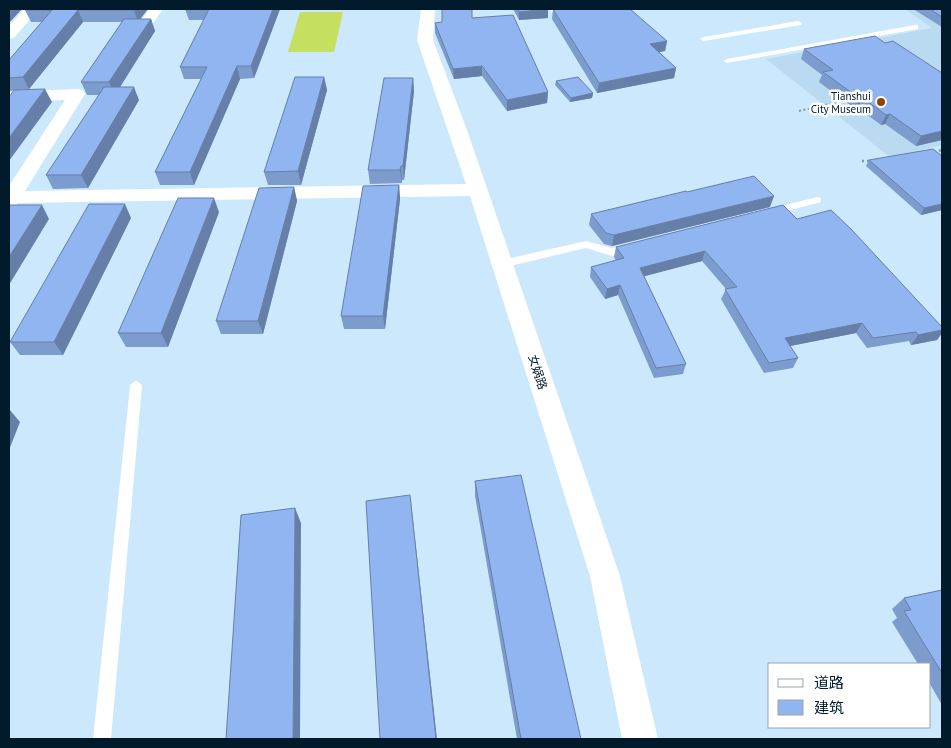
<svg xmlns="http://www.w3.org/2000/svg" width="951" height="748" viewBox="0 0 951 748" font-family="'PT Sans','Noto Sans SC',sans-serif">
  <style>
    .built { fill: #badaf1 }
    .green { fill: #c5df61 }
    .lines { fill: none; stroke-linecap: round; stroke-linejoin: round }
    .path-far1 { stroke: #7d99ad; stroke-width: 2; stroke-dasharray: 2 2.5; stroke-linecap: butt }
    .path { stroke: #7d99ad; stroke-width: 2.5; stroke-dasharray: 2 3; stroke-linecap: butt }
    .service { fill: #fff; fill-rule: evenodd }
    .minor { fill: #fff; fill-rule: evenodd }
    .wall { fill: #7d9cce }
    .shaded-wall { fill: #667fa8 }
    .building { fill: #91b5f0; stroke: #667fa8 }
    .poi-dot { fill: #854905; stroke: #fff; stroke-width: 2 }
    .labels { text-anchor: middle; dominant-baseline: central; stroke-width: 5; stroke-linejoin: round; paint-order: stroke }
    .far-poi-label { font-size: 11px; fill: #001a2c; stroke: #fff; text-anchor: end }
    .street-label { font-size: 12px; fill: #001a2c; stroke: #fff }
  </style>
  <rect width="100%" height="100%" fill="#cbe8fd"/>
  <path class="built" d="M905,9H942V145L890,157L766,59L932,28Z"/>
  <path class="green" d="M300,12H343L334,52H288Z"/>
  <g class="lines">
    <path class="path-far1" d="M799,111L847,100"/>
    <path class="path" d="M934,152L942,150
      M862,161H871"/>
    <path class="service" d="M548,9H555L556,10L552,12Z
      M798,21L802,23L801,25L704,41L700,39L704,37Z
      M915,25H918V29L727,63L723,61L727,59Z
      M817,197L821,198V202L771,215L766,212L767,210Z
      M586,241L612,248L630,244L635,247L634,249L612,256L586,248L502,268L497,264L502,260Z
      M136,381L140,383L142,386L111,739H93L130,386L132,383Z"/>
    <path class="minor" d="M24,9H39L14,38L9,39V26Z
      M149,9H163L152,25H142L140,22Z
      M421,9H435L433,40L467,130L620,576L658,739H622L590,576L470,196L18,203L16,205L9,207V186L65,100L9,102V92L77,89L83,90L85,94L25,191L466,184L417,40Z"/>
  </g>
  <path class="wall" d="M26,9H148L140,19H151L155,31L120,87L139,100L88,188L53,189L46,175L99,95H87L81,82L122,22H83L29,89L9,91V60L42,22H31L25,10Z
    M185,9H280L254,78L240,79L194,185H160L155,172L201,79H184L180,67L204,20H189Z
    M513,9H548V18L519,20Z
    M553,9L667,41L665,51L659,52L676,68L674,78L597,93L552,19Z
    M913,9H942V27Z
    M472,18L548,92L547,103L507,111L482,76L454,79L435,33V23Z
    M885,43L942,73V140L916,146L885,124L881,125L858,108H854L819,82L822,75L801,59L804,49Z
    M324,77L327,90L301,185H268L264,172Z
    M413,78L414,91L404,180H402V183L370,184L368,170Z
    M556,81L593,93L592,98L570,102L555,85Z
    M942,156V210L921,215L866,166L869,160Z
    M399,185L400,199L385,329H344L341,316Z
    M294,187L297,201L263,334H221L216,321Z
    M687,192L770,207L612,246L604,244L589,225L591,214Z
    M219,212L168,347H126L118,333Z
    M131,218L63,355H20L10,342Z
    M797,219L942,327V333L937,340L911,345L909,341L867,348L856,333L790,346L798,358L793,368L764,373L721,299L726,289L702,261L644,276L686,364L683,374L654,378L618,295L605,299L590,277L591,267L616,261L614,257L616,247Z
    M475,481L581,739H517L475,496Z
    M942,590V705L930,684V664H918L892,622L897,618L892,609L904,598Z"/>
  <path class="shaded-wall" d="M9,9H22L10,22L9,18Z
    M135,9H148L138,22L134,10Z
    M273,9H280L254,78L251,66Z
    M548,9V18L519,20V12Z
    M78,10L83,22L29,89L23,77Z
    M151,19L155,31L115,95L109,82Z
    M667,41L665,51L648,54L650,44Z
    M237,66L240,79L194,185L190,172Z
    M482,66V76L454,79L453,69Z
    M676,68L674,78L597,93L599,83Z
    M324,77L327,90L301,185L298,171Z
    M413,78L414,91L404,180L403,166Z
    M134,87L139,100L88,188L81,175Z
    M45,89L52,102L9,161V138Z
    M548,92L547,103L507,111V100Z
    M593,93L592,98L570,102L571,98Z
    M859,98H863L858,108H854Z
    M890,114L885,124L881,125L886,115Z
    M942,131V140L916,146L921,136Z
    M401,166L402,180V183L400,170Z
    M399,185L400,199L385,329L383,316Z
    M294,187L297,201L263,334L258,321Z
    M774,196L770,207L612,246L614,235Z
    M214,198L219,212L168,347L161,333Z
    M125,204L131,218L63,355L54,342Z
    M942,204V210L921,215L924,208Z
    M42,205L49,219L9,285V257Z
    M705,251L702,261L638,278L640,268Z
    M620,285L618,295L605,299L607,289Z
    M862,323L856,333L780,348L785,338Z
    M942,330V333L937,340L911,345L918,335Z
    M9,409L20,422L9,450Z
    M410,495L412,511L437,739H436Z
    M295,508L301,523L300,739H293Z"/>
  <path class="building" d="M26,9H135L134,10H78L23,77L9,78V60L52,10H25Z
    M209,9H273L251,66H237L190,172H155L207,67H180Z
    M442,9H472V18L513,15L548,92L507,100L482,66L453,69L435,23L442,22Z
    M518,9H548L519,12Z
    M553,9H630L667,41L650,44L676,68L599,83Z
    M930,9H942V17Z
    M124,19H151L109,82H81Z
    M875,36L885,43L893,41L942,73V131L921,136L890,114L886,115L863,98H859L823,72L833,70L804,49Z
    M295,77H324L298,171L264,172Z
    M578,77L593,93L571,98L556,81Z
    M384,78H413L403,166H401L400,170H368Z
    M104,87H134L81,175H46Z
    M45,89L9,138V97L14,90Z
    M933,149L942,156V204L924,208L869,160Z
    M754,176L774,196L614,235L606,233L591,214L686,191L687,192Z
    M399,185L383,316H341L363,186Z
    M294,187L258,321H216L259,188Z
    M178,198H214L161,333H118Z
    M89,204H125L54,342H10Z
    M9,205H42L9,257Z
    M783,205L797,219L831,210L851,229L942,327V330L918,335L916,332L873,338L862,323L785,338L798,358L769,363L725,289L737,287L705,251L640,268L686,364L656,368L620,285L607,289L591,267L624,258L616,247Z
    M521,475L581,739H521L475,481Z
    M410,495L436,739H380L366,501Z
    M295,508L293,739H226L241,515Z
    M942,590V673L904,611L911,610L904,598Z"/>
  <circle class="poi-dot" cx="881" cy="102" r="5"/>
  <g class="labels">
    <g class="far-poi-label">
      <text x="871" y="96">Tianshui<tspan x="871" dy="13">City Museum</tspan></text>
    </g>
    <g class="street-label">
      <text transform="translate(538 372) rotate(72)">女娲路</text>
    </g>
  </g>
  <rect width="951" height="748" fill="none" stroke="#001a2c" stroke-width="20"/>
  <rect x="768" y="663" width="162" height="65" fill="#ffffff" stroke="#99a3ab"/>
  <rect x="778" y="679" width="25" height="8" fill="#ffffff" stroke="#99a3ab"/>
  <text x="814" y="688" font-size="15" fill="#001a2c">道路</text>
  <rect x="778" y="700" width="25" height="15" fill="#91b5f0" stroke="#99a3ab"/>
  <text x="814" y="713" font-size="15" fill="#001a2c">建筑</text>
</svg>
